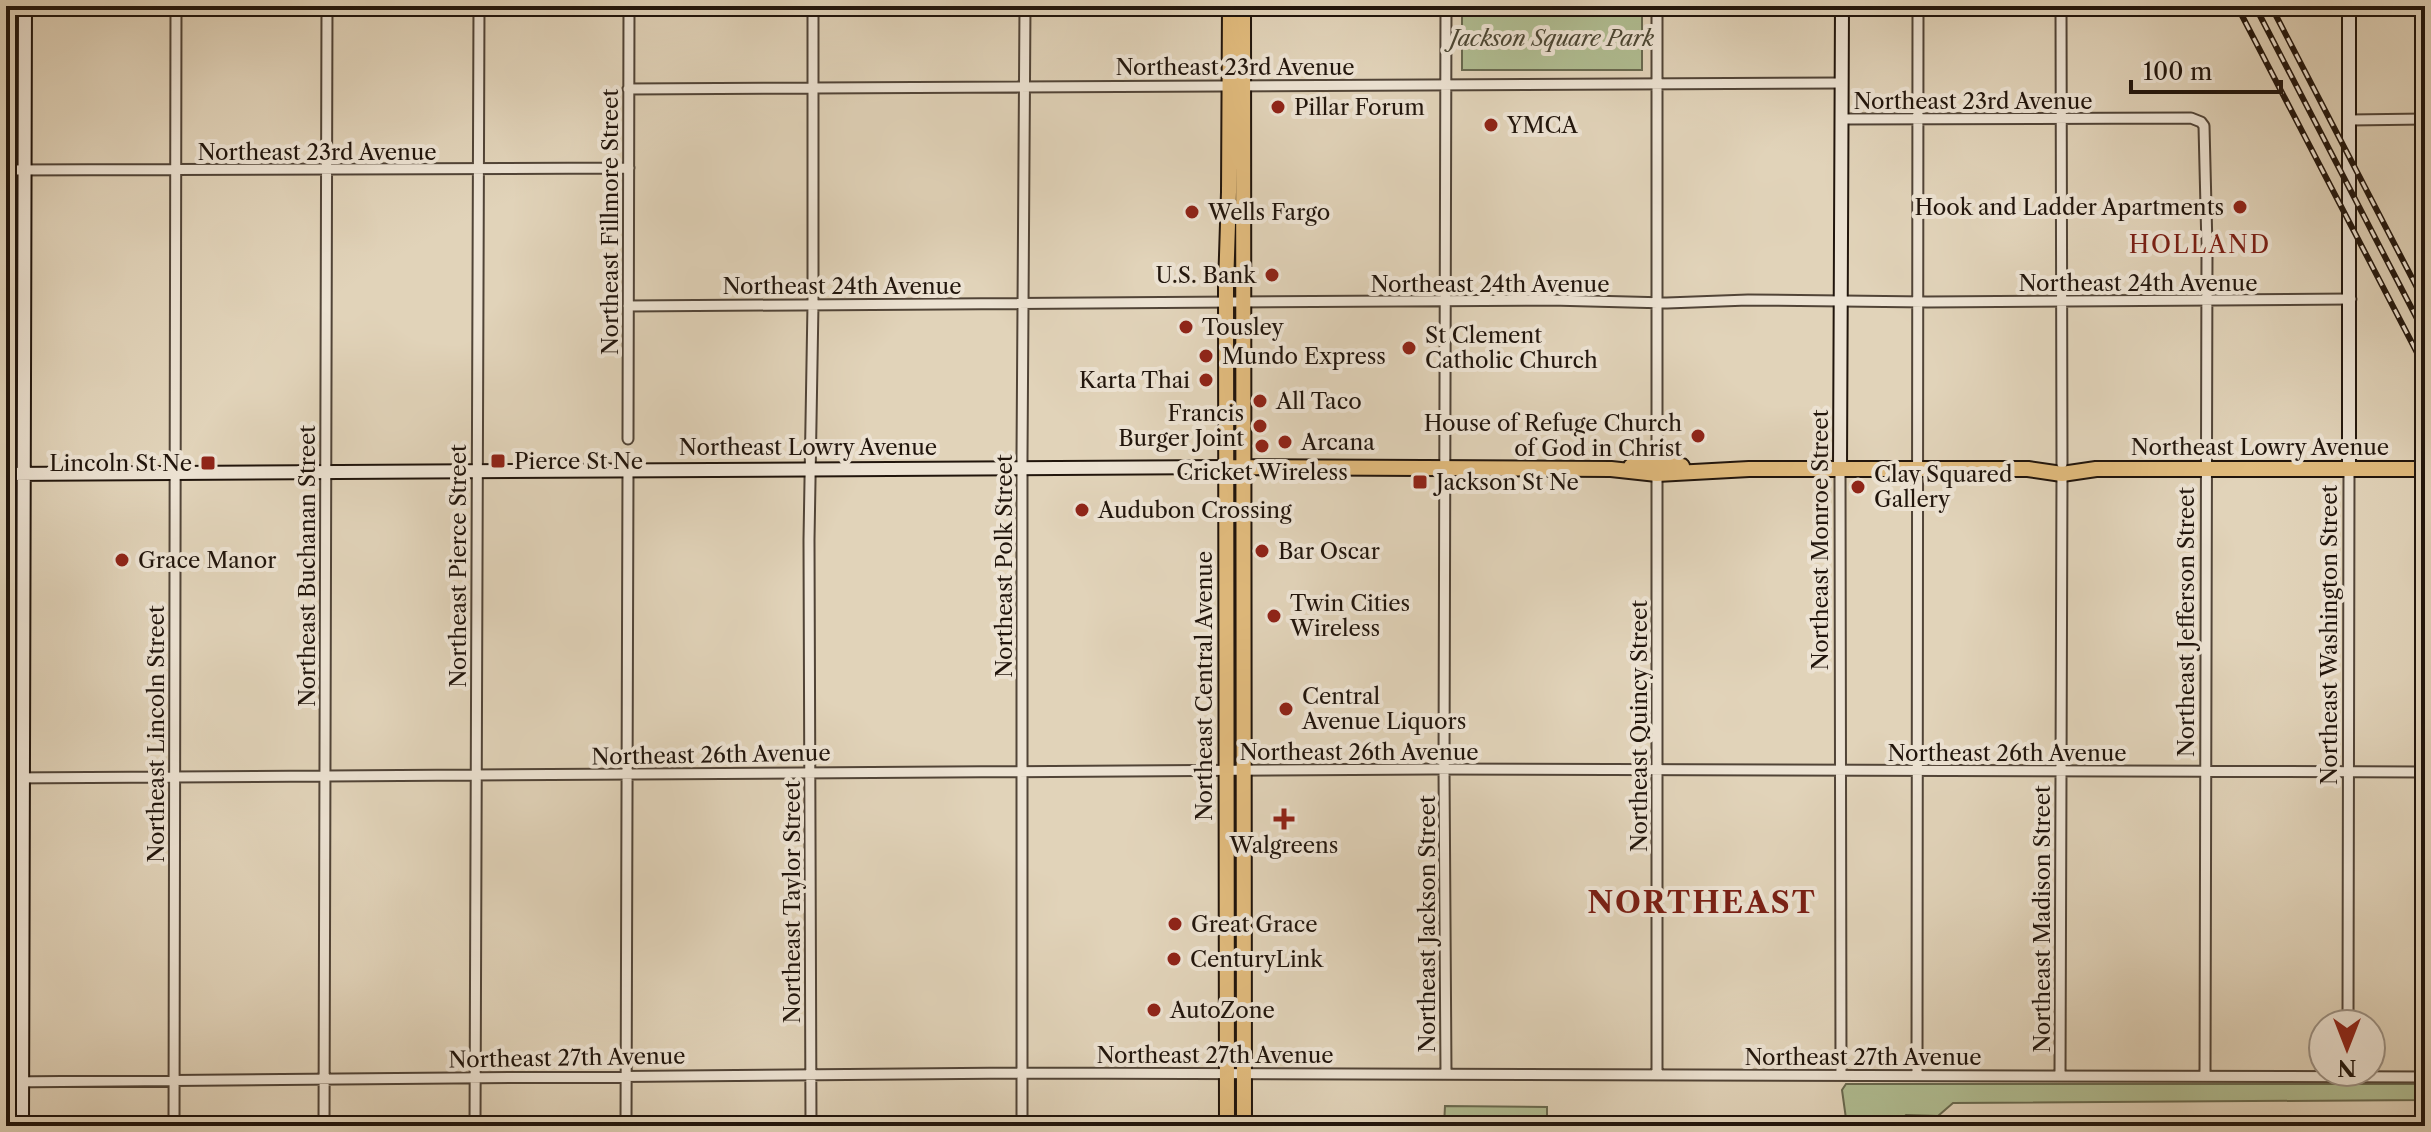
<svg xmlns="http://www.w3.org/2000/svg" width="2431" height="1132" viewBox="0 0 2431 1132" font-family="'Libre Caslon Text',serif">
  <style>
    .green { fill: #b0bd92; stroke: #68694f; stroke-width: 2 }
    .lines { fill: none; stroke-linecap: round; stroke-linejoin: round }
    .street-casing { stroke: #514437; stroke-width: 13 }
    .secondary-casing { stroke: #21150c; stroke-width: 16 }
    .primary-casing { stroke: #21150c; stroke-width: 18 }
    .street { stroke: #ece2d2; stroke-width: 9 }
    .secondary { stroke: #ece2d2; stroke-width: 12 }
    .primary { stroke: #e0ba7c; stroke-width: 14 }
    .rail-casing { stroke: #21150c; stroke-width: 6 }
    .rail { stroke: #ece2d2; stroke-width: 3; stroke-dasharray: 9; stroke-linecap: butt }
    .poi-dot { fill: #8f2418; stroke: #ece2d2; stroke-width: 3 }
    .labels { text-anchor: middle; dominant-baseline: central; stroke-width: 8; stroke-linejoin: round; paint-order: stroke }
    .park-label { font-size: 22px; font-style: italic; fill: #4c4734; stroke: #ece2d2 }
    .street-label { font-size: 22px; fill: #21150c; stroke: #ece2d2 }
    .poi-label { font-size: 22px; fill: #21150c; stroke: #ece2d2; text-anchor: start }
    .neighbourhood-label { font-size: 24px; letter-spacing: 2px; fill: #7a1f14; stroke: #ece2d2 }
    .district-label { font-size: 30px; font-weight: bold; letter-spacing: 2px; fill: #7a1f14; stroke: #ece2d2 }
  </style>
  <rect width="100%" height="100%" fill="#e1d3b9"/>
  <filter id="stains"><feTurbulence type="fractalNoise" baseFrequency=".0025" numOctaves="4"/><feColorMatrix values="0 0 0 0 .2 0 0 0 0 .09 0 0 0 0 .02 0 0 0 .5 -.17"/></filter>
  <radialGradient id="worn" r=".72"><stop offset=".6" stop-color="#630" stop-opacity="0"/><stop offset="1" stop-color="#630" stop-opacity=".3"/></radialGradient>
  <path class="green" d="M1462,6H1642V70H1462Z
    M6,182H10V462H6Z
    M1846,1084H2425V1100L1953,1103L1938,1116L1906,1115L1896,1126H1847L1842,1090Z
    M1445,1106L1547,1107V1126H1444Z"/>
  <g class="lines">
    <defs>
      <path id="street" d="M1446,6L1444,769L1446,1073
        M2061,6L2062,464
        M628,89L1841,83
        M1841,119L2191,118L2201,122L2204,126L2207,248L2205,1076
        M2350,120L2425,119
        M6,170L629,168
        M628,306L1551,300L1667,303L1748,300L1927,302L2351,299
        M628,439L629,6
        M1657,463V6
        M1840,469L1841,1075
        M1657,474V1074
        M6,778L1433,769L2425,772
        M2348,1024L2349,469
        M1917,1075L1918,6
        M2060,1076L2062,474
        M6,1082L1022,1073L2425,1077
        M174,1126L176,6
        M324,1126L327,6
        M475,1126L479,6
        M626,1126L628,469
        M811,1126L809,540L813,304V6
        M1022,1126V456L1025,6"/>
      <path id="secondary" d="M1840,469L1842,6
        M2349,469V6
        M6,474L1226,467
        M22,1126L25,6"/>
      <path id="primary" d="M1243,6L1244,1126
        M1631,466L1657,463L1682,466
        M1226,467L1611,469L1657,474L1749,469H2028L2062,474L2096,469H2425
        M1227,1126L1226,287L1229,192L1230,6"/>
    </defs>
    <use href="#street" class="street-casing"/>
    <use href="#secondary" class="secondary-casing"/>
    <use href="#primary" class="primary-casing"/>
    <use href="#street" class="street"/>
    <use href="#secondary" class="secondary"/>
    <use href="#primary" class="primary"/>
    <defs>
      <path id="rail" d="M2237,6L2425,368
        M2255,6L2425,334
        M2271,6L2425,303"/>
    </defs>
    <use href="#rail" class="rail-casing"/>
    <use href="#rail" class="rail"/>
  </g>
  <g class="poi-dot">
    <circle cx="1278" cy="107" r="8"/>
    <circle cx="1491" cy="125" r="8"/>
    <circle cx="2240" cy="207" r="8"/>
    <circle cx="1192" cy="212" r="8"/>
    <circle cx="1272" cy="275" r="8"/>
    <circle cx="1186" cy="327" r="8"/>
    <circle cx="1409" cy="348" r="8"/>
    <circle cx="1206" cy="356" r="8"/>
    <circle cx="1206" cy="380" r="8"/>
    <circle cx="1260" cy="401" r="8"/>
    <circle cx="1260" cy="426" r="8"/>
    <circle cx="1698" cy="436" r="8"/>
    <circle cx="1285" cy="442" r="8"/>
    <circle cx="1262" cy="446" r="8"/>
    <rect x="490" y="453" width="16" height="16" rx="4"/>
    <rect x="200" y="455" width="16" height="16" rx="4"/>
    <rect x="1412" y="474" width="16" height="16" rx="4"/>
    <circle cx="1858" cy="487" r="8"/>
    <circle cx="1082" cy="510" r="8"/>
    <circle cx="1262" cy="551" r="8"/>
    <circle cx="122" cy="560" r="8"/>
    <circle cx="1274" cy="616" r="8"/>
    <circle cx="1286" cy="709" r="8"/>
    <path d="M1280 807h8v8h8v8h-8v8h-8v-8h-8v-8h8z"/>
    <circle cx="1175" cy="924" r="8"/>
    <circle cx="1174" cy="959" r="8"/>
    <circle cx="1154" cy="1010" r="8"/>
  </g>
  <g class="labels">
    <g class="park-label">
      <text x="1552" y="38">Jackson Square Park</text>
    </g>
    <g class="street-label">
      <text x="1235" y="67">Northeast 23rd Avenue</text>
      <text x="1973" y="101">Northeast 23rd Avenue</text>
      <text x="317" y="152">Northeast 23rd Avenue</text>
      <text transform="translate(610 222) rotate(-90)">Northeast Fillmore Street</text>
      <text x="2138" y="283">Northeast 24th Avenue</text>
      <text x="1490" y="284">Northeast 24th Avenue</text>
      <text x="842" y="286">Northeast 24th Avenue</text>
      <text x="808" y="447">Northeast Lowry Avenue</text>
      <text x="2260" y="447">Northeast Lowry Avenue</text>
      <text transform="translate(1820 540) rotate(-90)">Northeast Monroe Street</text>
      <text transform="translate(307 566) rotate(-90)">Northeast Buchanan Street</text>
      <text transform="translate(458 566) rotate(-90)">Northeast Pierce Street</text>
      <text transform="translate(1004 566) rotate(-90)">Northeast Polk Street</text>
      <text transform="translate(2186 622) rotate(-90)">Northeast Jefferson Street</text>
      <text transform="translate(2329 635) rotate(-90)">Northeast Washington Street</text>
      <text transform="translate(1204 686) rotate(-90)">Northeast Central Avenue</text>
      <text transform="translate(1639 726) rotate(-90)">Northeast Quincy Street</text>
      <text transform="translate(156 734) rotate(-90)">Northeast Lincoln Street</text>
      <text x="1359" y="752">Northeast 26th Avenue</text>
      <text x="2007" y="753">Northeast 26th Avenue</text>
      <text transform="translate(711 755) rotate(-1)">Northeast 26th Avenue</text>
      <text transform="translate(792 902) rotate(-90)">Northeast Taylor Street</text>
      <text transform="translate(2042 919) rotate(-90)">Northeast Madison Street</text>
      <text transform="translate(1427 924) rotate(-90)">Northeast Jackson Street</text>
      <text x="1215" y="1055">Northeast 27th Avenue</text>
      <text x="1863" y="1057">Northeast 27th Avenue</text>
      <text transform="translate(567 1058) rotate(-1)">Northeast 27th Avenue</text>
    </g>
    <g class="poi-label">
      <text x="1294" y="107">Pillar Forum</text>
      <text x="1507" y="125">YMCA</text>
      <text x="2224" y="207" text-anchor="end">Hook and Ladder Apartments</text>
      <text x="1208" y="212">Wells Fargo</text>
      <text x="1256" y="275" text-anchor="end">U.S. Bank</text>
      <text x="1202" y="327">Tousley</text>
      <text x="1425" y="335">St Clement<tspan x="1425" dy="25">Catholic Church</tspan></text>
      <text x="1222" y="356">Mundo Express</text>
      <text x="1190" y="380" text-anchor="end">Karta Thai</text>
      <text x="1276" y="401">All Taco</text>
      <text x="1244" y="413" text-anchor="end">Francis<tspan x="1244" dy="25">Burger Joint</tspan></text>
      <text x="1682" y="423" text-anchor="end">House of Refuge Church<tspan x="1682" dy="25">of God in Christ</tspan></text>
      <text x="1301" y="442">Arcana</text>
      <text x="514" y="461">Pierce St Ne</text>
      <text x="192" y="463" text-anchor="end">Lincoln St Ne</text>
      <text x="1262" y="472" text-anchor="middle">Cricket Wireless</text>
      <text x="1874" y="474">Clay Squared<tspan x="1874" dy="25">Gallery</tspan></text>
      <text x="1436" y="482">Jackson St Ne</text>
      <text x="1098" y="510">Audubon Crossing</text>
      <text x="1278" y="551">Bar Oscar</text>
      <text x="138" y="560">Grace Manor</text>
      <text x="1290" y="603">Twin Cities<tspan x="1290" dy="25">Wireless</tspan></text>
      <text x="1302" y="696">Central<tspan x="1302" dy="25">Avenue Liquors</tspan></text>
      <text x="1284" y="845" text-anchor="middle">Walgreens</text>
      <text x="1191" y="924">Great Grace</text>
      <text x="1190" y="959">CenturyLink</text>
      <text x="1170" y="1010">AutoZone</text>
    </g>
    <g class="neighbourhood-label">
      <text x="2200" y="244">HOLLAND</text>
    </g>
    <g class="district-label">
      <text x="1702" y="902">NORTHEAST</text>
    </g>
  </g>
  <rect width="2431" height="1132" fill="none" stroke="#e1d3b9" stroke-width="32"/>
  <rect x="8" y="8" width="2415" height="1116" fill="none" stroke="#21150c" stroke-width="4"/>
  <rect x="16" y="16" width="2399" height="1100" fill="none" stroke="#21150c" stroke-width="2"/>
  <g transform="translate(2347 1048) rotate(180)"><circle r="38" fill="#ece2d2" stroke="#9b9083" stroke-width="2"/>
  <path d="M0-6L14 30L0 20L-14 30Z" fill="#8f2418"/>
  <text y="-12" font-size="22" font-weight="bold" text-anchor="middle" fill="#21150c">N</text>
  </g>
  <path d="M2131 80v12h150v-12" fill="none" stroke="#21150c" stroke-width="4"/>
  <text x="2143" y="80" font-size="24" fill="#21150c" stroke="#ece2d2" stroke-width="6" paint-order="stroke">100 m</text>
  <rect width="100%" height="100%" filter="url(#stains)"/>
  <rect width="100%" height="100%" fill="url(#worn)"/>
</svg>
